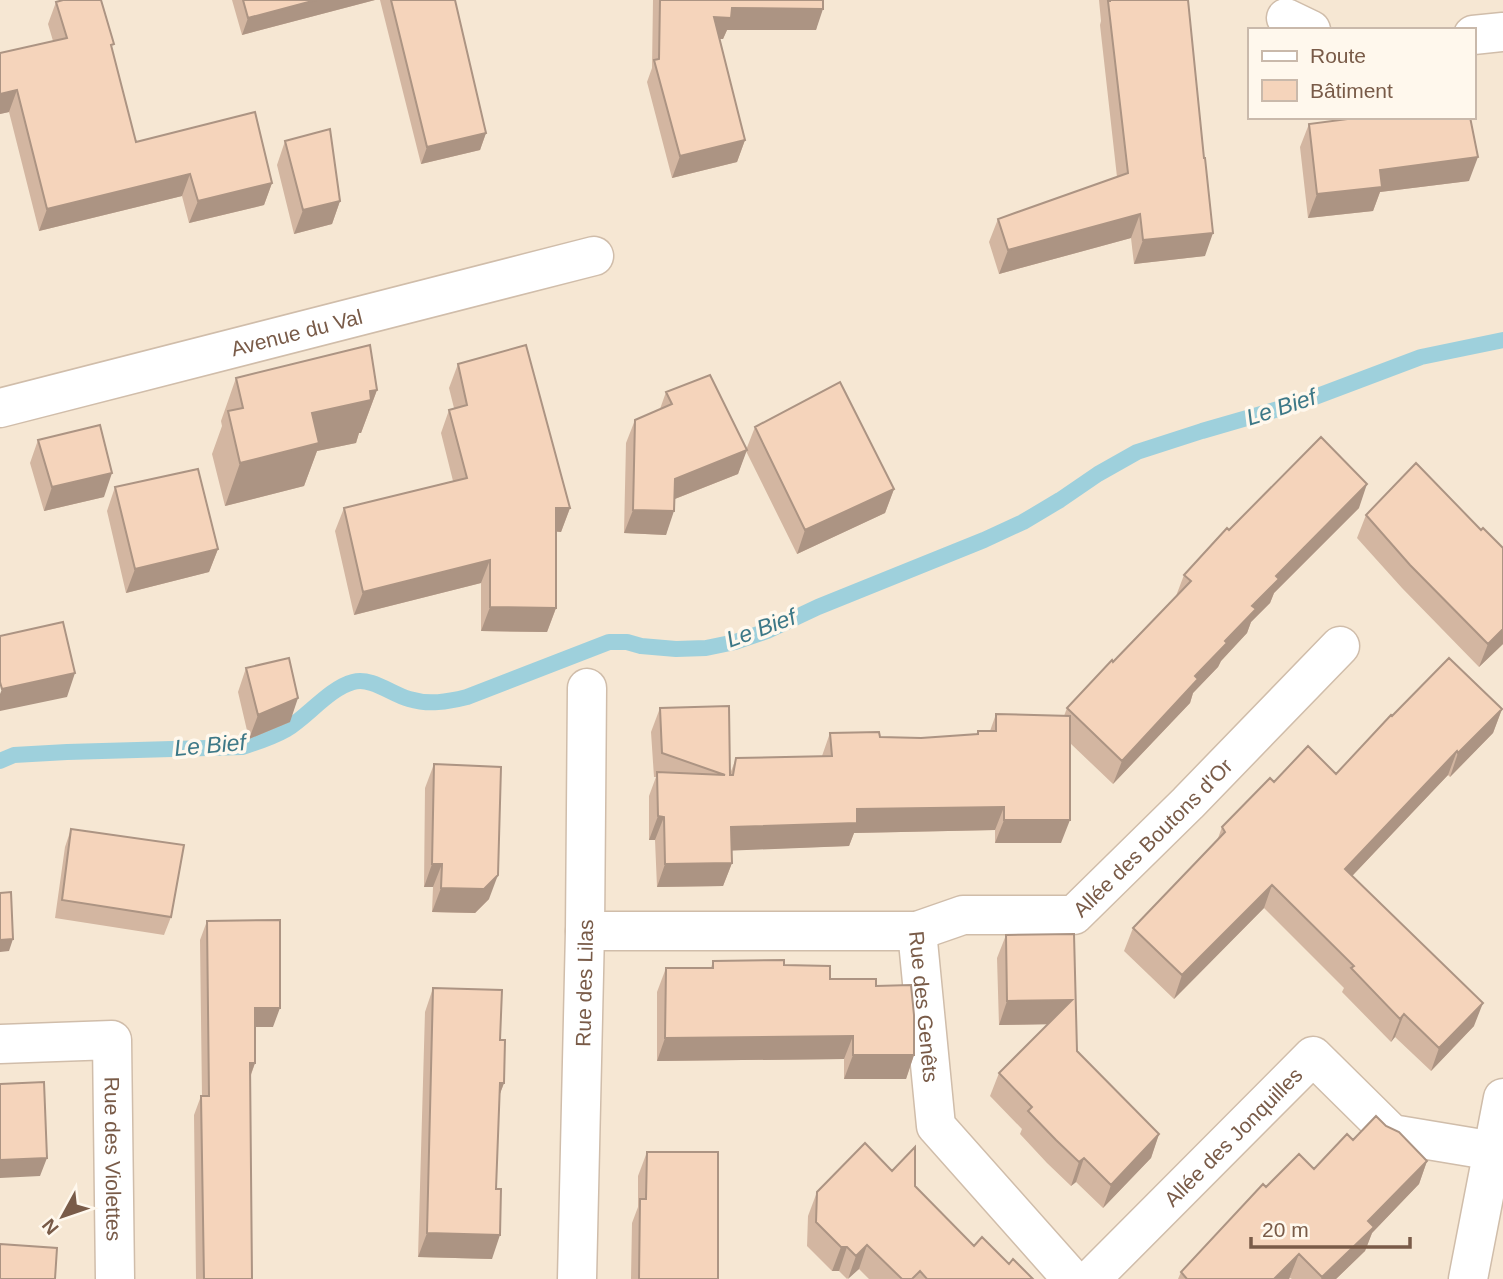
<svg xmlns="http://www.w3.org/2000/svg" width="1503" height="1279" viewBox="0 0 1503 1279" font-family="Arial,sans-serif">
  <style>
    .residential { fill: #f6e7d3; fill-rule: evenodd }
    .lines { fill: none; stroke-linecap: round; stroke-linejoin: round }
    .stream { stroke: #9ed0dc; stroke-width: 16 }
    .minor-casing { stroke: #d0bdaa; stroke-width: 41 }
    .minor { stroke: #fff; stroke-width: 38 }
    .wall { fill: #d3b6a1 }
    .shaded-wall { fill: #ac9483 }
    .building { fill: #f5d4bb; stroke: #ac9483; stroke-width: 2 }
    .labels { text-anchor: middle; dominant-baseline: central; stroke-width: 7; stroke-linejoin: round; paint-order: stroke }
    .street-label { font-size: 21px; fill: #795b48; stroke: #fff8ed }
    .water-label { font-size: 23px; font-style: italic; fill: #3d7887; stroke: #fff8ed }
  </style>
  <rect width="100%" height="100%" fill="#fef5e6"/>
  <path class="residential" d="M0,0H1503V1279H0ZM1249,30H1473V117H1249Z"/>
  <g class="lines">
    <path class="stream" d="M0,761L14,755L67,752L242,747C258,742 273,737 287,729C308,716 330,688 353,682C372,677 391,694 409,699C429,705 447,702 467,697L609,642H627L641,646L676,649L706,648L735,642L767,631L818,607L984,540L1023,522L1060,500L1098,474L1137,452L1202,431L1299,403L1421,357L1503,340"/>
    <defs>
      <g id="minor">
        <path d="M1286,18L1311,30"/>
        <path d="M1473,35L1503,32"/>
        <path id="s1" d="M0,408L594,256"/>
        <path id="s2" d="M585,931H917L936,1126L1072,1279"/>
        <path id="s3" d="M917,931L963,915H1074L1188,803L1340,646"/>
        <path id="s4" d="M0,1044L112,1040L115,1279"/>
        <path id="s5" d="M577,1279L585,931L587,688"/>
        <path id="s6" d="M1091,1279L1313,1056L1392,1134L1494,1151"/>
        <path d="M1468,1279L1503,1098"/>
      </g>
    </defs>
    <use href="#minor" class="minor-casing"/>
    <use href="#minor" class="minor"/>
  </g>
  <path class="wall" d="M232,0H375L242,35Z
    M380,0H455L486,133L480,150L421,164Z
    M653,0H823L816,30H727L723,39H720L745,140L737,162L672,178L647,82L652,68Z
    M1099,0H1188L1205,256L1134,264L1131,238L999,274L989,242L998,219L1117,177L1100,25L1101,21Z
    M56,2L112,49L136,142L272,183L264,205L189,223L182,196L39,231L9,112L0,114V53L53,41L48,24Z
    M1309,124L1469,181L1380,192L1373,211L1308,218L1300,147Z
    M285,141L340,201L332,224L294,234L277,165Z
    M458,364L570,508L561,532L556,531V608L547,632L481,631V583L354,615L335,531L344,508L453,481L441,433L449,410L454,408L449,388Z
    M236,378L377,390L361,433H359L356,443L317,451L304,486L225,506L212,454L222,426L221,421Z
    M666,392L746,450L755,427L894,489L885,513L797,554L746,451L738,474L675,499L666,535L624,533L626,443L635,420L660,409Z
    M38,440L104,497L44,511L30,463Z
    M115,487L218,549L209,572L126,593L107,511Z
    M1359,508L1274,593L1270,603L1251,622L1247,633L1221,661L1218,667L1193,693L1190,703L1113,784L1070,743L1061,843H995V830L854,833L849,846L732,850V863L723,886L657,887L655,840H649V796L656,777H654L651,732L660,708L730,774L736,758L822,756L830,733L880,737L921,738L976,734L978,731H990L996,714L1064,716L1067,708L1176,596L1184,575L1229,530Z
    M1366,515L1481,530L1503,548V644L1479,667L1402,588L1357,538Z
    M246,668L290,722L249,739L238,692Z
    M1502,709L1493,733L1450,777L1448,775L1352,876L1474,1026L1431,1071L1395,1037L1391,1042L1342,992L1344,988L1264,908L1174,999L1124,951L1133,928L1217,841L1222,827L1274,782L1336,774L1392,716Z
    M434,764L489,899L475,913L432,912L433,887H424L425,788Z
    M71,829L171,917L164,935L55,918L65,847Z
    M207,921L273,1027H255V1063L250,1078L252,1279H196L194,1115L201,1096H202L200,940Z
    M1006,935L1077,1051L1159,1134L1151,1158L1103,1208L1076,1182L1071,1186L1047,1163L1020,1134L1022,1129L990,1096L999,1073L1048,1024L999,1025L997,958Z
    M713,961L784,965L830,979L876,986L914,1055L906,1079H844V1059L657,1061V992L666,968H711Z
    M433,988L500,1040L504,1083L499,1096L492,1259L418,1257L425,1012Z
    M1386,1126L1427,1161L1419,1184L1372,1233L1365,1251L1336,1279H1292L1290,1278L1289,1279H1178L1181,1272L1266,1187L1314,1169L1353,1140Z
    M647,1152L718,1279H631L632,1223L638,1207V1176Z
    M892,1171L915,1186L974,1246L1009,1264L1033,1279H869L859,1269L847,1279L839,1271H832L807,1246L808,1216L817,1192Z"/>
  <path class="shaded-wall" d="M316,0H375L242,35L248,18Z
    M732,8L823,9L816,30H727L723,39H707L714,17Z
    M17,90L9,112L0,114V94Z
    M486,133L480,150L421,164L427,147Z
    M745,140L737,162L672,178L680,156Z
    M1478,157L1469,181L1380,192L1373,211L1308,218L1317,194L1380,170Z
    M190,174L182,196L39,231L47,209Z
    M272,183L264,205L189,223L198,201Z
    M340,201L332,224L294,234L303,210Z
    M1140,214L1131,238L999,274L1008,250Z
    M1213,233L1205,256L1134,264L1143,240Z
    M377,390L361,433H359L356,443L317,451L304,486L225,506L240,463L312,413L370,391Z
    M747,450L738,474L667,502L675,479Z
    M112,473L104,497L44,511L52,487Z
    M1367,484L1359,508L1274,593L1270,603L1251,622L1247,633L1221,661L1218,667L1193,693L1190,703L1113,784L1122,761L1225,641L1276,576Z
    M894,489L885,513L797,554L805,530Z
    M556,508H570L561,532L548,531Z
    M633,510L674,511L666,535L624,533Z
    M218,549L209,572L126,593L135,569Z
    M490,560L481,583L354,615L363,592Z
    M490,607L556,608L547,632L481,631Z
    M1503,629V644L1479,667L1488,644Z
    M75,673L67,697L0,711V694L2,689Z
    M298,698L290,722L249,739L258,715Z
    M1502,709L1493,733L1450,777L1458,753Z
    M1457,751L1448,775L1336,893L1345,869Z
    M1004,807L995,830L854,833L849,846L723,851L731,827L857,809Z
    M658,816L664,817L655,840H649Z
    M1004,820H1070L1061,843H995Z
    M732,863L723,886L657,887L665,864Z
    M432,864H442L433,887H424Z
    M498,875L489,899L475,913L432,912L441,888Z
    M1272,885L1264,908L1174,999L1182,975Z
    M13,939L9,951L0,952V940Z
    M1072,1000L1063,1024L999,1025L1007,1001Z
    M1483,1003L1474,1026L1431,1071L1439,1048Z
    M255,1008H280L273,1027H248Z
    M1404,1014L1395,1037L1391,1042L1400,1019Z
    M853,1036L844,1059L657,1061L665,1038Z
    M853,1055H914L906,1079H844Z
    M250,1063H255L248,1082Z
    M500,1083H504L495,1107Z
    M1159,1134L1151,1158L1103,1208L1111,1185Z
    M47,1158L40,1176L0,1178V1160Z
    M1084,1158L1076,1182L1071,1186L1079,1162Z
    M1427,1161L1419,1184L1372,1233L1365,1251L1336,1279H1321L1368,1221Z
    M427,1233L500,1235L492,1259L418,1257Z
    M867,1245L859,1269L848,1279L856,1256Z
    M841,1247H847L839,1271H832Z
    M1299,1254L1289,1279H1274Z"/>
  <path class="building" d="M63,0H101L114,44L111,45L136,142L255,112L272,183L198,201L190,174L47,209L17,90L0,94V53L67,38L56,2Z
    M243,0H316L248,18Z
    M391,0H455L486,133L427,147Z
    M660,0H823V9L732,8L731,18L714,17L745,140L680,156L654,60L659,59Z
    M1110,0H1188L1204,158H1205L1213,233L1143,240L1140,214L1008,250L998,219L1128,173L1108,1H1110Z
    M1363,117H1470L1478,157L1380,170L1382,187L1317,194L1309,124Z
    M330,129L340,201L303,210L285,141Z
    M370,345L377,390L370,391L371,400L312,413L319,443L240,463L228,411L243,408L236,378Z
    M526,345L570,508H556V608L490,607V560L363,592L344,508L467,478L449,410L467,405L458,364Z
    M710,375L747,450L675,479L674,511L633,510L635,420L672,404L666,392Z
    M840,382L894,489L805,530L755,427Z
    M100,425L112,473L52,487L38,440Z
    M1321,437L1367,484L1276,576L1279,579L1252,606L1256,609L1225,641L1227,643L1195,676L1198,679L1122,761L1067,708L1112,660L1113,662L1191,581L1184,575L1227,528L1229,530Z
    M1416,463L1481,530L1483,528L1503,548V629L1488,644L1410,565L1366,515Z
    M198,469L218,549L135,569L115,487Z
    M63,622L75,673L2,689L0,682V636Z
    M289,658L298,698L258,715L246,668Z
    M1449,658L1502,709L1458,753L1457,751L1345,869L1483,1003L1439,1048L1404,1014L1400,1019L1351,968L1354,966L1272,885L1182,975L1133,928L1225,832L1222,827L1270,778L1274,782L1308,746L1336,774L1391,715L1392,716Z
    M729,706L730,775H733L736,758L832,756L830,733L879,732L880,737L921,738L978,734V731H996V714L1070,716V820H1004V807L857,809V823L731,827L732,863L665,864L664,817L658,816L657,772L725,775L662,753L660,708Z
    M434,764L501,767L498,875L484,889L441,888L442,864H432Z
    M71,829L184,845L171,917L62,900Z
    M11,892L13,939L0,940V893Z
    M280,920V1008H255V1063H250L252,1279H204L201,1096H209L207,921Z
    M1074,934L1077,1051L1159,1134L1111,1185L1084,1158L1079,1162L1056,1140L1028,1111L1032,1107L999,1073L1072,1000L1007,1001L1006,935Z
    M784,960V965L830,966V979H876V986L911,985L914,1015V1055H853V1036L665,1038L666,968H713V961Z
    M433,988L502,990L500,1040H505L504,1083H500L496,1189H501L500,1235L427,1233Z
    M44,1082L47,1158L0,1160V1084Z
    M1376,1116L1386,1126L1399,1132L1427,1161L1368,1221L1374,1227L1322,1277L1299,1254L1274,1279H1187L1181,1272L1263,1184L1266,1187L1299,1154L1314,1169L1347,1134L1353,1140Z
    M865,1143L892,1171L915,1147V1186L974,1246L982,1237L1009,1264L1013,1259L1033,1279H927L920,1271L912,1279H902L867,1245L856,1256L847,1247H841L816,1222L817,1192Z
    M647,1152H718V1279H639L640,1199H646Z
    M0,1244L57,1248L55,1279H0Z"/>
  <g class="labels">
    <g class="street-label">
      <text stroke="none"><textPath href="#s1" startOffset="306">Avenue du Val</textPath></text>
      <text stroke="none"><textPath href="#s3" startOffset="270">Allée des Boutons d'Or</textPath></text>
      <text stroke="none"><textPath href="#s5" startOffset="296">Rue des Lilas</textPath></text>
      <text stroke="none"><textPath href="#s2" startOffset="408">Rue des Genêts</textPath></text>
      <text stroke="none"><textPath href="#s6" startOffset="201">Allée des Jonquilles</textPath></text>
      <text stroke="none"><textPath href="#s4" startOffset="231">Rue des Violettes</textPath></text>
    </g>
    <g class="water-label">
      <text transform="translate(1281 407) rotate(-18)">Le Bief</text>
      <text transform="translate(761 628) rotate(-20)">Le Bief</text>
      <text transform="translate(210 745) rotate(-5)">Le Bief</text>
    </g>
  </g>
  <rect x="1248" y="28" width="228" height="91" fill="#fff8ed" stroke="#c9b9ab" stroke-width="2"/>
  <rect x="1262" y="51" width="35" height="10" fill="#ffffff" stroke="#c9b9ab" stroke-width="2"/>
  <text x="1310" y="63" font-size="21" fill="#795b48">Route</text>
  <rect x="1262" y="80" width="35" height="21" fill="#f5d4bb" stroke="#c9b9ab" stroke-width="2"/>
  <text x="1310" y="98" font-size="21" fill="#795b48">Bâtiment</text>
  <g transform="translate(63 1216) rotate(230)" stroke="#fff8ed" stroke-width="5" paint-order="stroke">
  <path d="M0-5L12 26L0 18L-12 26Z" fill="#795b48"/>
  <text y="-10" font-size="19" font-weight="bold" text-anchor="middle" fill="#795b48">N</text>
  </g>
  <path d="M1251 1237v10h159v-10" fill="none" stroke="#795b48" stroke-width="3.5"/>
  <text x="1262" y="1237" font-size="21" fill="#795b48" stroke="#fff8ed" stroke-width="5" paint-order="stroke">20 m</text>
</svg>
